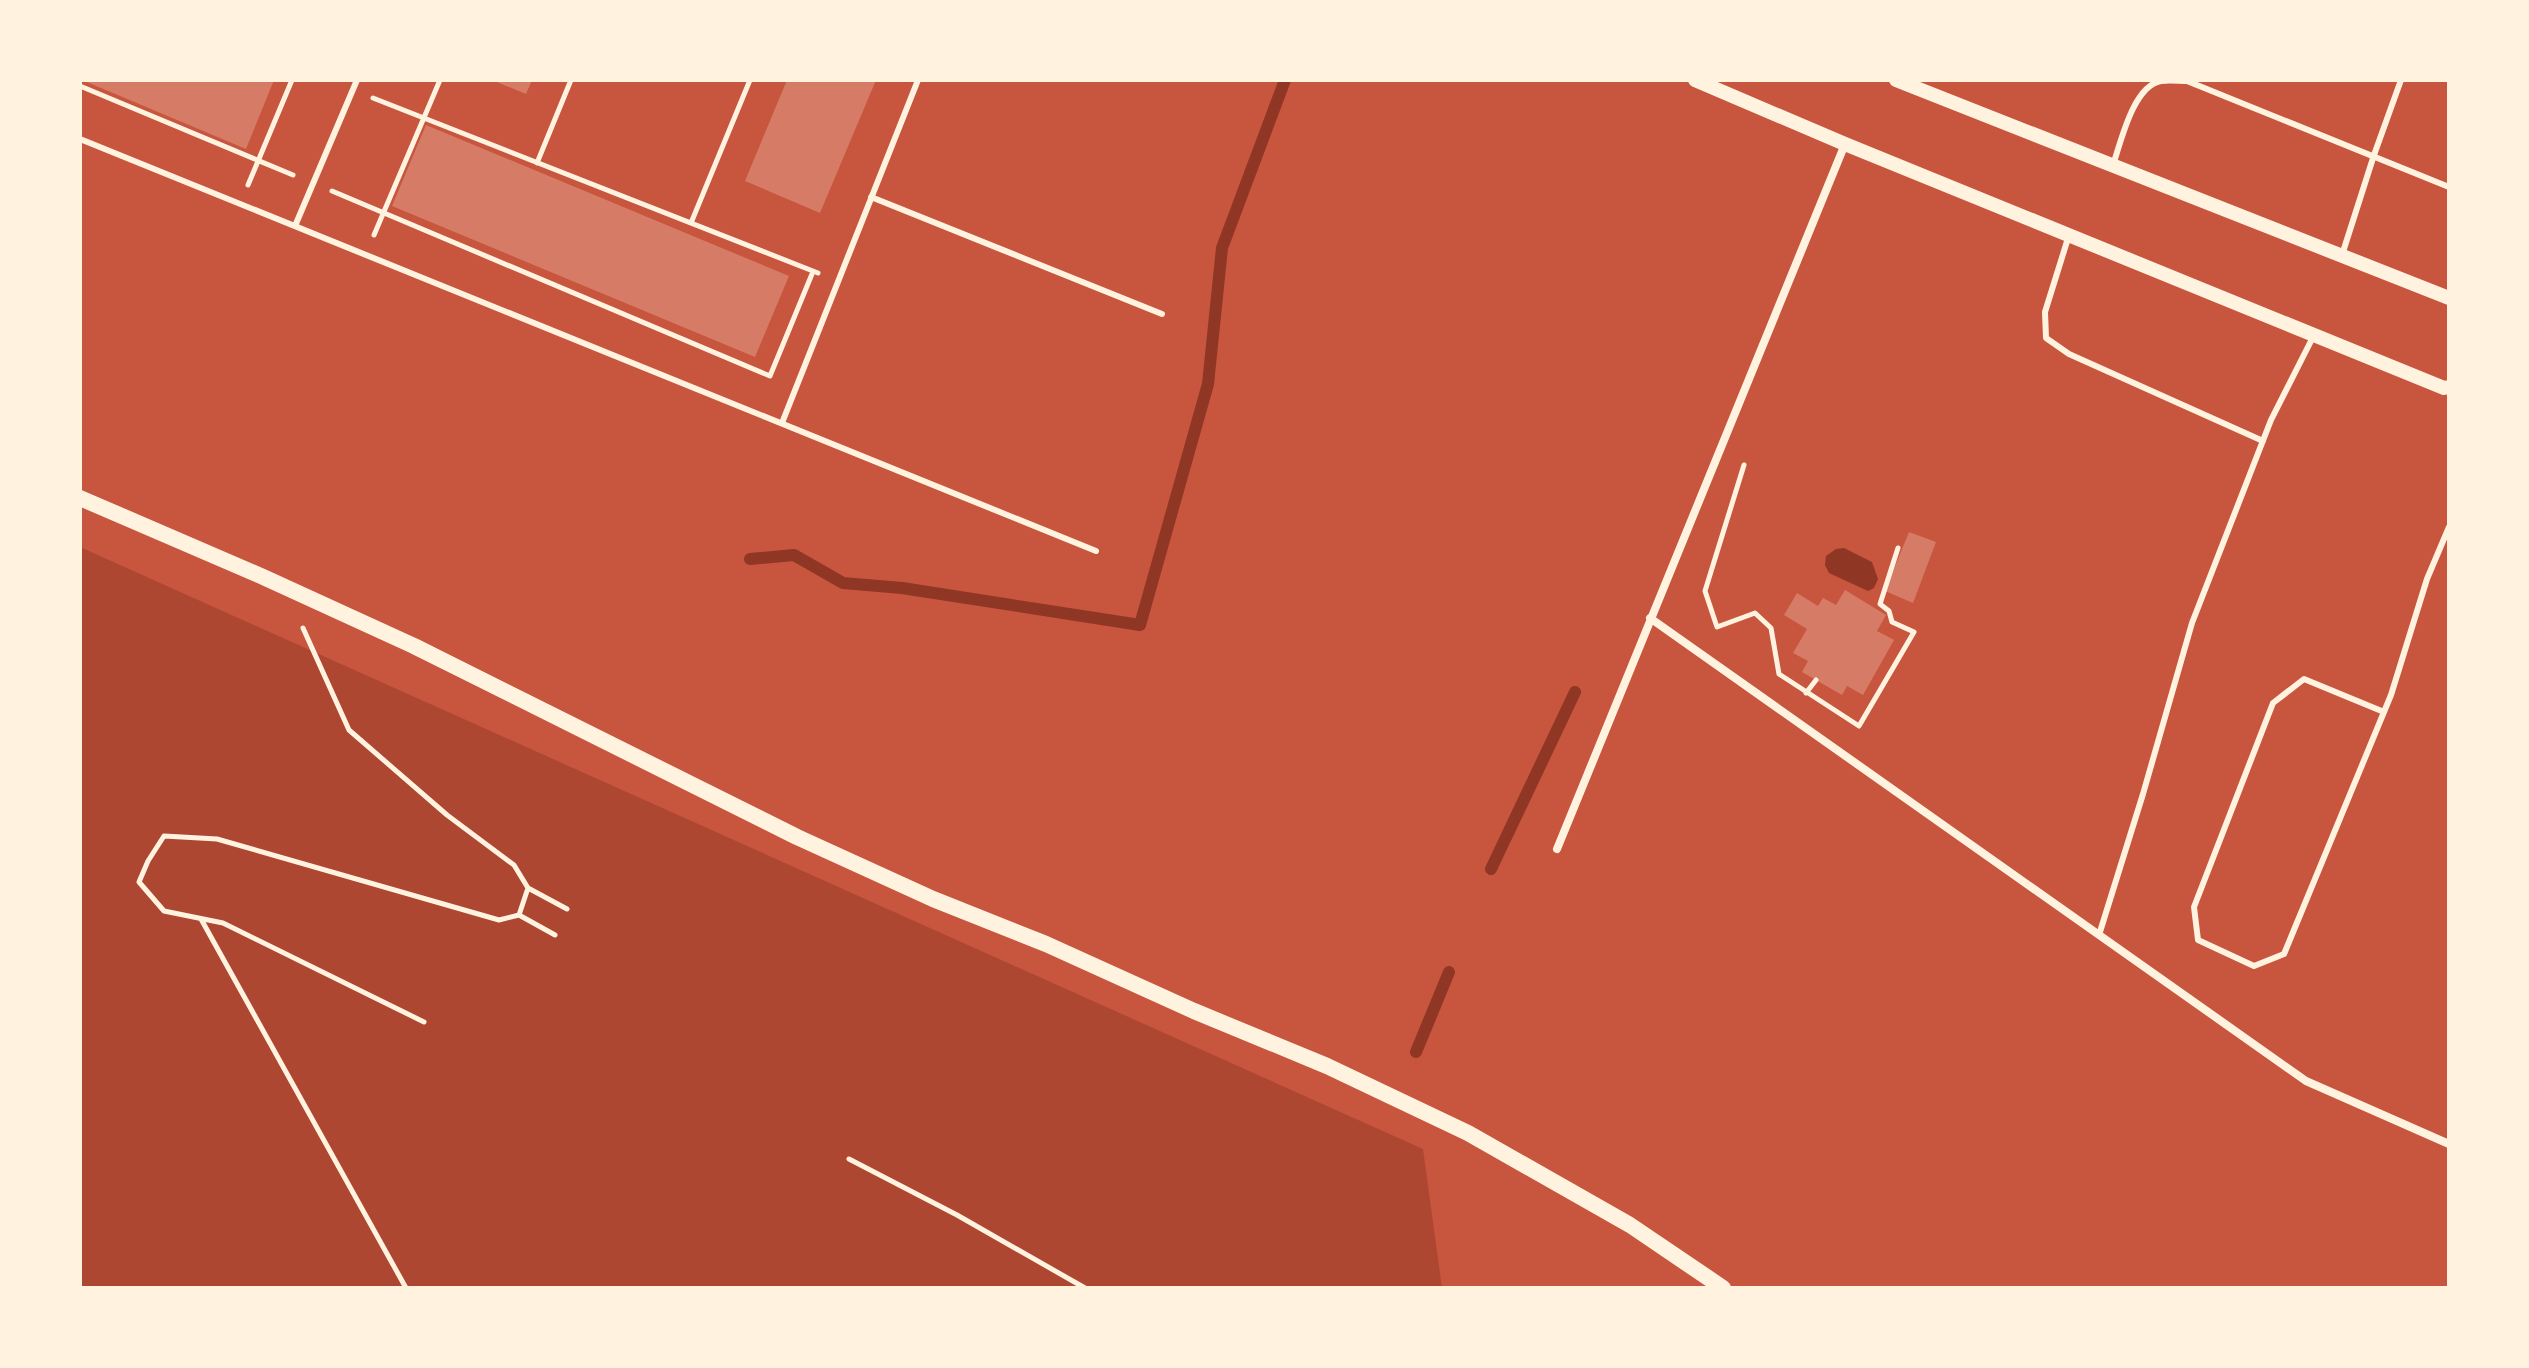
<svg xmlns="http://www.w3.org/2000/svg" width="2529" height="1368" viewBox="0 0 2529 1368" font-family="'Noto Sans',sans-serif">
  <style>
    .green { fill: #ae4732 }
    .water { fill: #8f3625 }
    .lines { fill: none; stroke-linecap: round; stroke-linejoin: round }
    .stream { stroke: #8f3625; stroke-width: 12 }
    .building { fill: #d67c66 }
    .path { stroke: #fff3e0; stroke-width: 5 }
    .service { stroke: #fff3e0; stroke-width: 6 }
    .minor { stroke: #fff3e0; stroke-width: 8 }
    .tertiary { stroke: #fff3e0; stroke-width: 14 }
    .secondary { stroke: #fff3e0; stroke-width: 16 }
  </style>
  <rect width="100%" height="100%" fill="#c8553d"/>
  <path class="green" d="M80,547L1423,1149L1442,1288H80Z"/>
  <path class="water" d="M1844,548L1872,562L1878,579L1874,588L1868,591L1829,573L1825,565L1826,556L1836,549Z"/>
  <g class="lines">
    <path class="stream" d="M750,559L794,555L843,583L902,588L1140,625L1208,384L1222,248L1285,80
      M1491,869L1575,692
      M1416,1052L1449,972"/>
  </g>
  <path class="building" d="M82,80H274L246,149Z
    M492,80H532L526,94Z
    M787,80H876L820,213L745,181Z
    M426,125L789,276L755,357L392,206Z
    M1909,532L1936,542L1913,603L1885,591Z
    M1845,590L1886,615L1877,631L1894,640L1863,695L1847,686L1842,695L1802,672L1808,661L1793,653L1807,629L1784,615L1797,593L1818,606L1823,598L1836,605Z"/>
  <g class="lines">
    <path class="path" d="M80,86L293,175
      M373,98L818,273
      M537,163L571,80
      M248,185L292,80
      M332,191L770,376L812,274
      M691,223L750,80
      M374,235L440,80
      M1744,465L1705,591L1717,627L1755,613L1771,628L1779,674L1859,726L1914,632L1892,622L1889,611L1880,604L1898,548
      M303,628L349,730L447,815L514,865L528,888L519,915L499,920L217,839L164,836L148,861L139,882L164,911L223,923L424,1022
      M1806,693L1816,680
      M528,888L567,909
      M519,915L555,935
      M201,919L406,1288
      M849,1159L957,1215L1085,1288"/>
    <path class="service" d="M80,139L1096,551
      M2113,165C2121,142 2133,86 2161,81C2169,80 2179,81 2187,81L2449,187
      M871,197L1162,314
      M295,226L357,80
      M2069,235L2045,312L2046,338L2069,354L2263,441
      M2342,255L2374,155L2401,80
      M782,423L918,80
      M2384,712L2304,679L2273,703L2194,907L2198,940L2254,966L2284,954L2391,695L2427,579L2449,527
      M2099,935L2143,794L2192,623L2271,420L2313,337"/>
    <path class="minor" d="M1650,618L2306,1081L2449,1144
      M1557,849L1845,144"/>
    <path class="tertiary" d="M1695,80L1845,144L2444,388L2449,387
      M1896,80L2449,298"/>
    <path class="secondary" d="M80,498L261,576L414,646L797,837L933,899L1046,944L1194,1011L1327,1066L1468,1133L1630,1225L1723,1288"/>
  </g>
  <rect width="2529" height="1368" fill="none" stroke="#fff3e0" stroke-width="164"/>
</svg>
